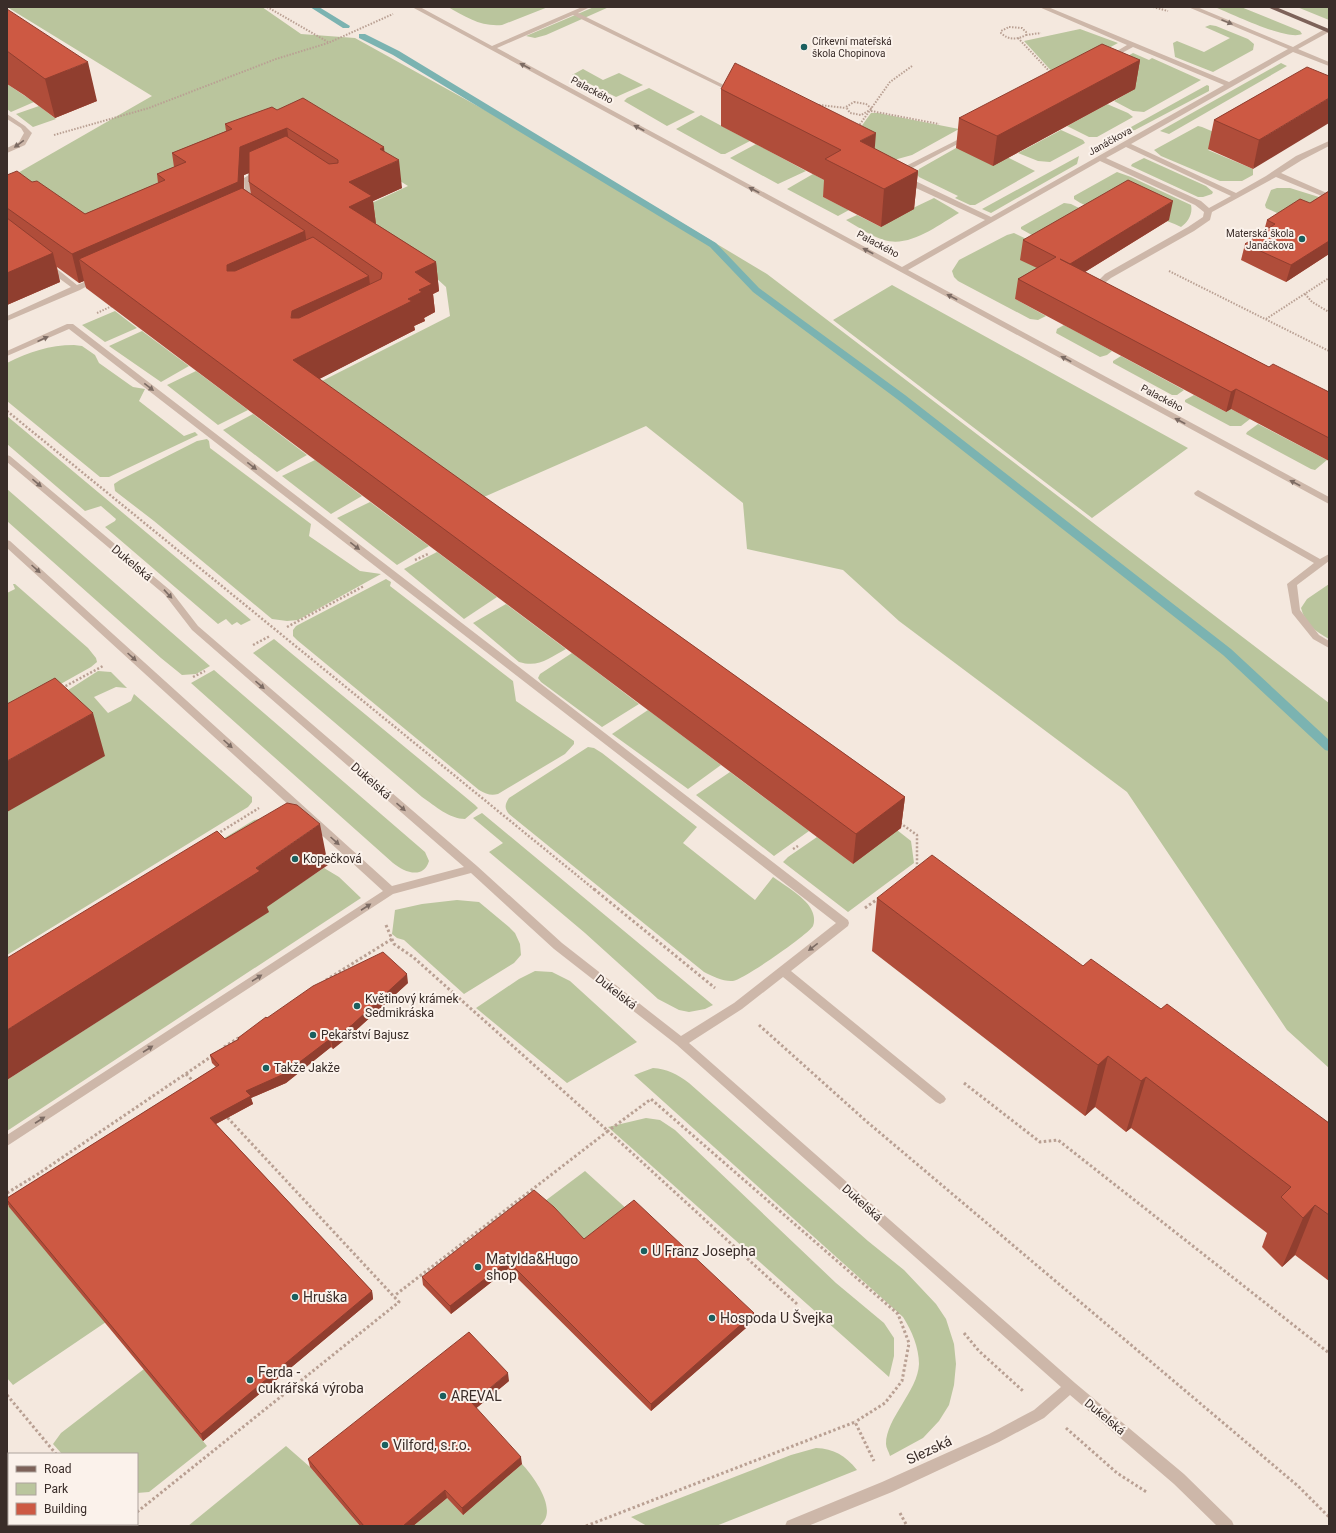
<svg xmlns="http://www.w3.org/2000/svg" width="1336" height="1533" viewBox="0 0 1336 1533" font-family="Roboto,sans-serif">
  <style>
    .green { fill: #bac59d }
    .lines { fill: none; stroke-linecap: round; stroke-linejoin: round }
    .stream { fill: #7bb3b1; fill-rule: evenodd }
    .path-far2 { stroke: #b9a093; stroke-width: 2; stroke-dasharray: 1.5 1.5; stroke-linecap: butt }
    .path-far1 { stroke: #b9a093; stroke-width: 2.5; stroke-dasharray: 2 2; stroke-linecap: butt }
    .path { stroke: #b9a093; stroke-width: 3; stroke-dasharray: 2.5 2.5; stroke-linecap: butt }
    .minor { fill: #cdb7a9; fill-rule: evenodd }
    .major { fill: #7d6259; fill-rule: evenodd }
    .wall { fill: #b04d3a; fill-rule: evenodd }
    .shaded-wall { fill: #903e2f }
    .building { fill: #cd5943; stroke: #903e2f }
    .oneway { fill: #7c6b63 }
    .poi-dot { fill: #1b5f5e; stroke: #fbf2eb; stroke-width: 1.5 }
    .labels { text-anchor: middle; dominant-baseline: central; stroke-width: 4; stroke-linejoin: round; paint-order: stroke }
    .far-poi-label { font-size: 10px; fill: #3a2d29; stroke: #fbf2eb; text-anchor: start }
    .far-street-label { font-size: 10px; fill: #3a2d29; stroke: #fbf2eb }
    .street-label { font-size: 12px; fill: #3a2d29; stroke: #fbf2eb }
    .poi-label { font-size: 12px; fill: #3a2d29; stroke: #fbf2eb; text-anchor: start }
    .near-poi-label { font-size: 14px; fill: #3a2d29; stroke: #fbf2eb; text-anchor: start }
    .near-street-label { font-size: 14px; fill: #3a2d29; stroke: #fbf2eb }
  </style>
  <rect width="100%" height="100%" fill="#f4e8de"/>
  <path class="green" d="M7,7H262L301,34L355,38L600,174L767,274L1329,703V1068L1287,1030L1127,792L899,621L843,570L747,549L743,503L646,426L468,504L320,382L450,316L446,287L378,225L357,210L408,186L309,124L96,243L16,174L152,96Z
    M448,7H548L502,25C481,27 466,17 448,7Z
    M594,7H609L546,35L535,38L526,36Z
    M1215,7H1241L1300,31L1302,34C1287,41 1232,14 1215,7Z
    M1297,7H1329V20Z
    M1210,25L1216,26L1248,39L1254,44L1253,50L1213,72L1175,57L1173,43L1177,41L1204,52L1230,38L1205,27Z
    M1080,29L1118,43L1056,76L1024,41Z
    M1133,53L1149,60L1152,58L1201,80L1144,112L1133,111L1114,101L1134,89L1098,73Z
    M1281,63L1287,66L1169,134L1160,131Z
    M583,69L603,80L619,73L643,85L616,97L572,75Z
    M7,84L34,102L11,112L7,109Z
    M1207,85L1209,86V91L1135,130L1122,132Z
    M649,88L695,112L667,126L624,101L627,98Z
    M1107,104L1128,113L1133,117L1097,137H1089L1067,126Z
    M39,106L56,119L33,127L16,114Z
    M871,113H878L959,129L912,155L894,160L850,142Z
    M701,115L750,141L725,154H721L676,129Z
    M1198,126L1202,127L1228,138L1208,150L1253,169V175L1242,181H1220L1161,156L1154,150Z
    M1061,130L1083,140L1085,143L1050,162L1038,161L1018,153Z
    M756,144L806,171L778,184L730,158Z
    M956,148L1009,158L1035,171L975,205H970L955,198L958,196L919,177L917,174L919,169Z
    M1079,156L1077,164L991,213L982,209Z
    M1144,158L1206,186L1213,192L1212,194L1203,197H1198L1131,166L1132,164Z
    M1117,172L1131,177L1191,205C1193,214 1188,222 1181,227C1148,209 1105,221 1074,199V196Z
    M813,174L839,188L823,197L849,210L838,216L787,189Z
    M1277,188H1290L1322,198L1290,219L1266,208L1265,205L1271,190Z
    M934,198L953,209L959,213C938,225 910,248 884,240C871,236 858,227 846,220L857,215L881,227L913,208Z
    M1064,203L1071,204L1095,216L1048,244L1021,229V227Z
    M1014,233L1043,247L1053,277L1015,299L1046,316L1038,320L1030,319L958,281L954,277L952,271L959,260L1007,235Z
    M892,285L1188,448L1092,518L833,320Z
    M115,311L137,328L105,342L82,325Z
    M1064,325L1112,351L1107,355L1100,357L1056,333L1057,329Z
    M142,331L189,366L161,382L109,346Z
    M74,345L82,346L95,355L99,363L130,385L133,387L145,389L139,401L184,436L195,432L198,435L109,477H100L7,401V363C29,352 49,345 74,345Z
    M1121,356L1184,390L1177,395H1172L1113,363V361Z
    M196,371L248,410L218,425L167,385Z
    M1194,395L1226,412L1231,409L1250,419L1241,426H1230L1185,402V400Z
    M253,414L307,455L277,472L223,430Z
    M7,416L251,620L241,625L237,622L232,625L226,619L218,624L105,527L115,521L116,519L101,506L85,511L7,444Z
    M1258,424L1327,460L1315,470L1311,469L1246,434L1247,432Z
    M207,439L209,441L210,448L311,524L309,536L360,571L381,574L298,620L287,621L272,619L154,521L115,491L114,484L120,480L197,441Z
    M315,460L362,496L331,514L282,476Z
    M7,489L210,666L196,674L182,675L161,658L7,521Z
    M370,502L429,546L397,565L337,518Z
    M437,552L497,597L464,619L404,569Z
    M386,579L391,582L390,586L513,681L516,701L574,741V744L565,754L498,794C491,796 486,794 479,790L297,640L293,636V630L296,626Z
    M13,584H15L88,648L96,658L97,662L91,667L7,714V593L15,589Z
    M1329,584V639C1315,631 1305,624 1301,608L1307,599Z
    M506,604L566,649C549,658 539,668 519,662L473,623Z
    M274,639L475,805L478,808L465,819C450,819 435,806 422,797L253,653Z
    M572,653L639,704L602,727L541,682L538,678L540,674Z
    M214,670L425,852L429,861C423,880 404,872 393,863L191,683Z
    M98,671L111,672L127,688L116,687L94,697L108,713L131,701L134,694L252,797V802L248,807L7,955V812L51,701Z
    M648,710L721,765L688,789L612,734Z
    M588,747L594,748L602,753L697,827L683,843L755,900L773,877C784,885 808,899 812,911C814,915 815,921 813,926C809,934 743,980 733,981C724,982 712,976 704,972L509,814C504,808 505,804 509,798Z
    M730,772L809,831L774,856L696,795Z
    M482,813L713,1005L705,1009L689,1012L679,1010L658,999L585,933L489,852L503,843L473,818Z
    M264,818L295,887L324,868L339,877L361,898L7,1131V1080L268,912L164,875L254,820Z
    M897,830L911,841L914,863L848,912L783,862L788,857L817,837L853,864Z
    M457,900L479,902L509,927L515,933L520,944L521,955L514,963L464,994L404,940L397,938L392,934L395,910L422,904Z
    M535,971L552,972L570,981L637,1042L567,1083L476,1008L519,979Z
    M653,1068C667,1069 677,1074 689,1083L868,1241L904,1270L936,1304L946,1319L954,1344L956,1364L954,1385L949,1405L939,1421L923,1438L890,1456C889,1452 886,1448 886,1444C886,1418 918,1391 919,1364C919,1348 912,1331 903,1317L634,1075Z
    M646,1118L660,1120L675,1130L836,1283L884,1323L894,1338V1356L889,1377L608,1127Z
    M585,1171L629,1211L586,1246L541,1204Z
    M7,1204L106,1322L13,1385L7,1378Z
    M144,1369L207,1446L149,1492L137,1493V1454H62L53,1444L61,1433Z
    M286,1446L310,1467L360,1526H188Z
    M816,1448C834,1449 845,1455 857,1470L716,1526H647L631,1517L791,1455Z
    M522,1464C534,1477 560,1512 539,1526H413L447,1498L463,1515Z"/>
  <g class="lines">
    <path class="stream" d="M310,7H319L350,26L349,28H343Z
      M359,34H365L399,51L716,243L759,288L905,395L1231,649L1329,740V751L1325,750L1223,655L897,399L753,292L710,247L393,55L359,38Z"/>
    <path class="path-far2" d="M267,7L328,42
      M1153,7L1168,11
      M1009,27L1022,28L1026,32V35C1017,40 1008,40 1001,33V31Z
      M1026,35L1041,33
      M1018,38L1051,73
      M854,102L866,104L872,109L861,115L850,113L846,107Z
      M819,105L846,108
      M871,111L939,124
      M858,127L890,82L912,66
      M54,135L149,108L276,59L328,43L393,14
      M1169,271L1329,351
      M1305,294L1312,302L1329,312
      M97,313L112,306
      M1266,319L1329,278"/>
    <path class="path-far1" d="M7,411L595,890
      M415,560L428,554
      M287,627L364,586
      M253,645L270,636
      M193,677L205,671
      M62,688L103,666
      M900,823L917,835V868
      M217,834L259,808
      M793,849L798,846"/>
    <path class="path" d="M594,889L715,988
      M865,908L879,898
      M386,925L394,944L413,957L608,1131L394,1296
      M326,980L392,939
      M759,1025L866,1121L1298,1486L1329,1517
      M224,1047L240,1037
      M186,1074L195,1083
      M964,1083L1040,1142L1058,1140L1329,1353
      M7,1193L38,1174L212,1056
      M797,1304L608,1131L651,1099L898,1314L909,1343L902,1381L885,1403L855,1422
      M964,1333L979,1351L1023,1391
      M7,1395L56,1454
      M1066,1428L1117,1473L1148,1493
      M137,1512L399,1302L226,1116
      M900,1513L907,1526
      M115,1524L116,1526
      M120,1526L122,1524
      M586,1526L855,1422L874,1461"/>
    <path class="minor" d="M412,7H420L492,46L582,7H590L578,13L738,92L733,93L573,15L497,48L902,267L985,220L903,182V178H909L991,217L1224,85L1133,47L1111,59H1107V57L1127,45L1039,7H1048L1229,82L1288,49L1188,7H1197L1293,47L1325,29H1329V32L1298,49L1329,62V66L1293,52L1131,144L1236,193L1266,176L1296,156L1329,141V146L1302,160L1281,173L1329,194V199L1276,177L1212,212L1210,220L1194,231L1111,278L1102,285L1106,290L1102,292H1099L1094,285L1105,274L1188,227L1203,217L1204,212L1195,205L1100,161L908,270L1329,497V504ZM1126,147L1231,196L1209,208L1201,201L1106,158Z
      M7,114L25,126L32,133L25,145L7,153V148L19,142L24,133L21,128L7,119Z
      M969,134L973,136L971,137L901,174H898L894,172Z
      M257,170H260L264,172L252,179V206L251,208H245L244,178Z
      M45,264H51L77,285L96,277L100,279L80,290L7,321V316L71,287L45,268Z
      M67,324H73L848,920L849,923L848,926L791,971L944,1096L946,1099L944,1102L940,1104L936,1102L783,977L742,1009L689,1043L1075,1383L1184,1474L1232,1521L1234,1526H1217L1174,1484L1070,1395L1044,1418L999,1442L892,1492L808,1526H785L787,1521L882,1482L989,1434L1034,1410L1061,1387L677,1045L554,949L471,873L393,894L7,1146V1135L383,891L7,548V540L10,541L392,886L464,867L192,630L165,595L7,462V455L10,456L171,591L198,626L477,866L562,943L681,1036L734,1003L836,923L69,329L7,356V351Z
      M1198,490L1320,559L1329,554V561L1297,585L1300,610L1319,635L1329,641V648L1313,639L1292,613L1287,584L1314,563L1195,495L1194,493Z"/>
    <path class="major" d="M1267,7H1276L1329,29V33Z"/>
  </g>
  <path class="wall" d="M7,9L97,101L55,118L24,95L7,84Z
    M1140,60L1135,89L993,166L956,148L959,118Z
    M1286,79L1253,169L1208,149L1214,120Z
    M721,89L875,149L918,171L914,209L881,227L823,197L824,180L721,126Z
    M277,110L384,152L402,188L373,201L376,224L436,262L439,291L433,294L435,312L424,318L425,321L414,326L415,330L319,379L905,797L901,828L853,864L86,288L84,281L79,283L57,267L60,282L7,305V175L32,182L85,214L158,183L157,174L174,167L172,153L226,131L225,124ZM249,173V182L251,194L244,189V175Z
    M1329,191V254L1286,282L1241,260L1245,244L1264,231L1267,220L1310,203Z
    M1169,220L1085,272L1269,367L1329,392V461L1231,409L1226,412L1015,299L1018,279L1037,268L1020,260L1023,240Z
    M877,898L1083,966L1161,1009L1329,1123V1281L1295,1255L1282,1267L1262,1247L1267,1233L1131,1128L1126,1132L1095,1107L1085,1116L872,951Z
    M408,983L353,1033L333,1049L331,1047L286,1083L251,1098L253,1104L216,1124L372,1291L373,1299L203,1441L9,1207L7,1202V1198L216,1067L212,1063L210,1055L239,1039L238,1038L267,1018Z
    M584,1239L754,1313V1321L651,1411L508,1269L451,1314L423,1285L422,1277Z
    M509,1381L476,1408L522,1464L463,1515L447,1498L413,1526H360L310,1467L308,1459Z"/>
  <path class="shaded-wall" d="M1140,60L1135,89L993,166L997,136Z
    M88,62L97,101L55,118L45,79Z
    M1329,98V123L1253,169L1259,140Z
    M287,128L291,156L244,175L243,210L79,259L84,281L79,283L72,254L240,147Z
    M876,133L873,170L860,141Z
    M384,147L386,166L399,160L402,188L373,201L376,225L349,207V182L380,149Z
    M918,171L914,209L881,227L884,189Z
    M1173,201L1169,220L1067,283L1070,264Z
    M305,231L309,260L232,294L227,271V265Z
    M1329,241V254L1286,282L1291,265Z
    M53,253L60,282L7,305V273Z
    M436,262L439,291L433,294L435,312L424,318L425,321L414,326L415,330L298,390L293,360L408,299L415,272Z
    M369,276L372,305L296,347L291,318L292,311Z
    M1236,389L1231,409L1226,412L1231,392Z
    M93,713L105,756L7,812V761Z
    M905,797L901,828L853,864L856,834Z
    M320,824L328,865L267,907L269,912L7,1080V1030L256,868Z
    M407,974L408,983L353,1033L333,1049L331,1040Z
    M330,1039L331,1047L286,1083L251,1098L253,1104L212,1126L210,1118L246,1091Z
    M1108,1056L1095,1107L1085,1116L1098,1065Z
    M1146,1077L1131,1128L1126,1132L1141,1081Z
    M1315,1205L1295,1255L1282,1267L1303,1218Z
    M508,1261V1269L451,1314L450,1306Z
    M372,1291L373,1299L203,1441L201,1434Z
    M754,1313V1321L651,1411V1404Z
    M508,1373L509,1381L473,1411L472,1403Z
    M521,1457L522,1464L463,1515L462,1508Z
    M445,1490L447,1498L413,1526H403Z"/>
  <path class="building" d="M7,9L88,62L45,79L7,51Z
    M1102,44L1140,60L997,136L959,118Z
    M735,63L876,133L860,141L918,171L884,189L825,159L841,150L721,89Z
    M1307,67L1329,76V98L1259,140L1214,120Z
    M303,98L384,147L380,149L399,160L349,182L372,196L349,207L436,262L415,272L432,284L419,290L422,292L408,299L412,301L293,360L905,797L856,834L79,259L242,188L305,231L227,265V271H235L313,237L369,276L292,311L291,318H299L381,279L382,273L249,182V152L286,136L329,164L338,163V160L287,128L240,147L238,182L72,254L7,208V175L17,171L32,182L37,181L85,214L165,180L157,174L186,162L172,153L232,129L225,124L272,107L277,110Z
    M1128,180L1173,201L1070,264L1060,259L1269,367L1273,364L1329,392V438L1236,389L1231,392L1018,279L1056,257L1023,240Z
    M1329,191V241L1291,265L1245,244L1275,224L1267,220L1300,199L1310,203Z
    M7,218L53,253L7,273Z
    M55,678L93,713L7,761V704Z
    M287,803L297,805L320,824L256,868L260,871L7,1030V958L217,831L225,839Z
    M932,855L1083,966L1091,959L1161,1009L1167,1004L1329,1123V1215L1315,1205L1303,1218L1281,1197L1291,1187L1146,1077L1141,1081L1108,1056L1098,1065L877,898Z
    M383,952L407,974L352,1025L331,1040L330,1039L284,1074L246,1091L251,1096L210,1118L372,1291L201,1434L7,1200V1198L219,1065L210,1055L239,1039L238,1038L266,1017L267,1018L313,986Z
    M534,1190L554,1207L584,1239L634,1200L754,1313L651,1404L508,1261L450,1306L422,1277Z
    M469,1332L508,1373L472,1403L521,1457L462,1508L445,1490L403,1526H364L308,1459Z"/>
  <defs><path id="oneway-solid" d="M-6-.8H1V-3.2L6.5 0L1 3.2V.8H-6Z"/></defs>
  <g class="oneway">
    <use href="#oneway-solid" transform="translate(1227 22) rotate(22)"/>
    <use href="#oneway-solid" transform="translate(525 66) rotate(-152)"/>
    <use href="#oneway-solid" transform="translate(639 128) rotate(-152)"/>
    <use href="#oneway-solid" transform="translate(19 144) rotate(144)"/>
    <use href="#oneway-solid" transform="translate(754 190) rotate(-152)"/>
    <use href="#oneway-solid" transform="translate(868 251) rotate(-152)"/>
    <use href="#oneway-solid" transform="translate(952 297) rotate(-152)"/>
    <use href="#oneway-solid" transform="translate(43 339) rotate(-24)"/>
    <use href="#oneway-solid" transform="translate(1066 359) rotate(-152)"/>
    <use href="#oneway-solid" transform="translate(149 387) rotate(38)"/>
    <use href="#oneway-solid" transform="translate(1180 421) rotate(-152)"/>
    <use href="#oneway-solid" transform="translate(252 466) rotate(38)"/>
    <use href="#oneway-solid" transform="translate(37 483) rotate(40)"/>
    <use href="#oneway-solid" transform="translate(1295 483) rotate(-152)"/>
    <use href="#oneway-solid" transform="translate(355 546) rotate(38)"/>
    <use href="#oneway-solid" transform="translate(36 569) rotate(42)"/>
    <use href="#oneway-solid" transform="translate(168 594) rotate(47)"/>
    <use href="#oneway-solid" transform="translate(132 657) rotate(42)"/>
    <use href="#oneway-solid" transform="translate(260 685) rotate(41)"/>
    <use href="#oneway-solid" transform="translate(228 744) rotate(42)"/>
    <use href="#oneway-solid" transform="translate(401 807) rotate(41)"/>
    <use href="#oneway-solid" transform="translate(335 841) rotate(42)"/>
    <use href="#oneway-solid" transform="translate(366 907) rotate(-33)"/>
    <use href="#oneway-solid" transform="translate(813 947) rotate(142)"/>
    <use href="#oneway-solid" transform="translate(257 978) rotate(-33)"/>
    <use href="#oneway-solid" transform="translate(148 1049) rotate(-33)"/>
    <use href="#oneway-solid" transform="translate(40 1120) rotate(-33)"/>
  </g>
  <g class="poi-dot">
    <circle cx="804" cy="47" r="4"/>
    <circle cx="1302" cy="239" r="4"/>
    <circle cx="295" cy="859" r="4"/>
    <circle cx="357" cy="1006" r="4"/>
    <circle cx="313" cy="1035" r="4"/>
    <circle cx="266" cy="1068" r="4"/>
    <circle cx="644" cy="1251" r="4"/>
    <circle cx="478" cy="1267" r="4"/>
    <circle cx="295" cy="1297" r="4"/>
    <circle cx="712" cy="1318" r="4"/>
    <circle cx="250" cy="1380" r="4"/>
    <circle cx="443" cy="1396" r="4"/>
    <circle cx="385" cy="1445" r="4"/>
  </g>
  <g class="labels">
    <g class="far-poi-label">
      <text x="812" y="41">Církevní mateřská<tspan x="812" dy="12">škola Chopinova</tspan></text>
      <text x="1294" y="233" text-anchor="end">Materská škola<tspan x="1294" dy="12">Janáčkova</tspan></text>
    </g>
    <g class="far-street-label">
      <text transform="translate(592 90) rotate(28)">Palackého</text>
      <text transform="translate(1110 141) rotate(-29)">Janáčkova</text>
      <text transform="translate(878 244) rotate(28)">Palackého</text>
      <text transform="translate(1162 398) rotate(28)">Palackého</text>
    </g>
    <g class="street-label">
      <text transform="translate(132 563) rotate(40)">Dukelská</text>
      <text transform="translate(371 781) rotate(41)">Dukelská</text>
      <text transform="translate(616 992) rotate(38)">Dukelská</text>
      <text transform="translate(862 1203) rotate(42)">Dukelská</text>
      <text transform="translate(1105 1417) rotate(40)">Dukelská</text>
    </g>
    <g class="poi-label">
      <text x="303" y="859">Kopečková</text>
      <text x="365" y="999">Květinový krámek<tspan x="365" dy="14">Sedmikráska</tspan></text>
      <text x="321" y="1035">Pekařství Bajusz</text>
      <text x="274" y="1068">Takže Jakže</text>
    </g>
    <g class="near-poi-label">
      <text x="652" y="1251">U Franz Josepha</text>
      <text x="486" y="1259">Matylda&amp;Hugo<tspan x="486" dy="16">shop</tspan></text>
      <text x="303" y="1297">Hruška</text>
      <text x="720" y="1318">Hospoda U Švejka</text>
      <text x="258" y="1372">Ferda -<tspan x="258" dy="16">cukrářská výroba</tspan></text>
      <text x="451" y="1396">AREVAL</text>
      <text x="393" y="1445">Vilford, s.r.o.</text>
    </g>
    <g class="near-street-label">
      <text transform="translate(929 1450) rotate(-25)">Slezská</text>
    </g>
  </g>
  <rect width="1336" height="1533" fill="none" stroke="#3a2d29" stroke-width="16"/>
  <rect x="8" y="1453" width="130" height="72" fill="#fbf2eb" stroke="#aea39d"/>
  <rect x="16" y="1466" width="20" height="6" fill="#7d6259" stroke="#aea39d"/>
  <text x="44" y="1473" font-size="12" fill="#3a2d29">Road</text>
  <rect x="16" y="1483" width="20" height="12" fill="#bac59d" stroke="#aea39d"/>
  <text x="44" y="1493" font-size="12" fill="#3a2d29">Park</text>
  <rect x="16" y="1503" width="20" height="12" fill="#cd5943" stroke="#aea39d"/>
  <text x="44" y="1513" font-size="12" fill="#3a2d29">Building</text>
</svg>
